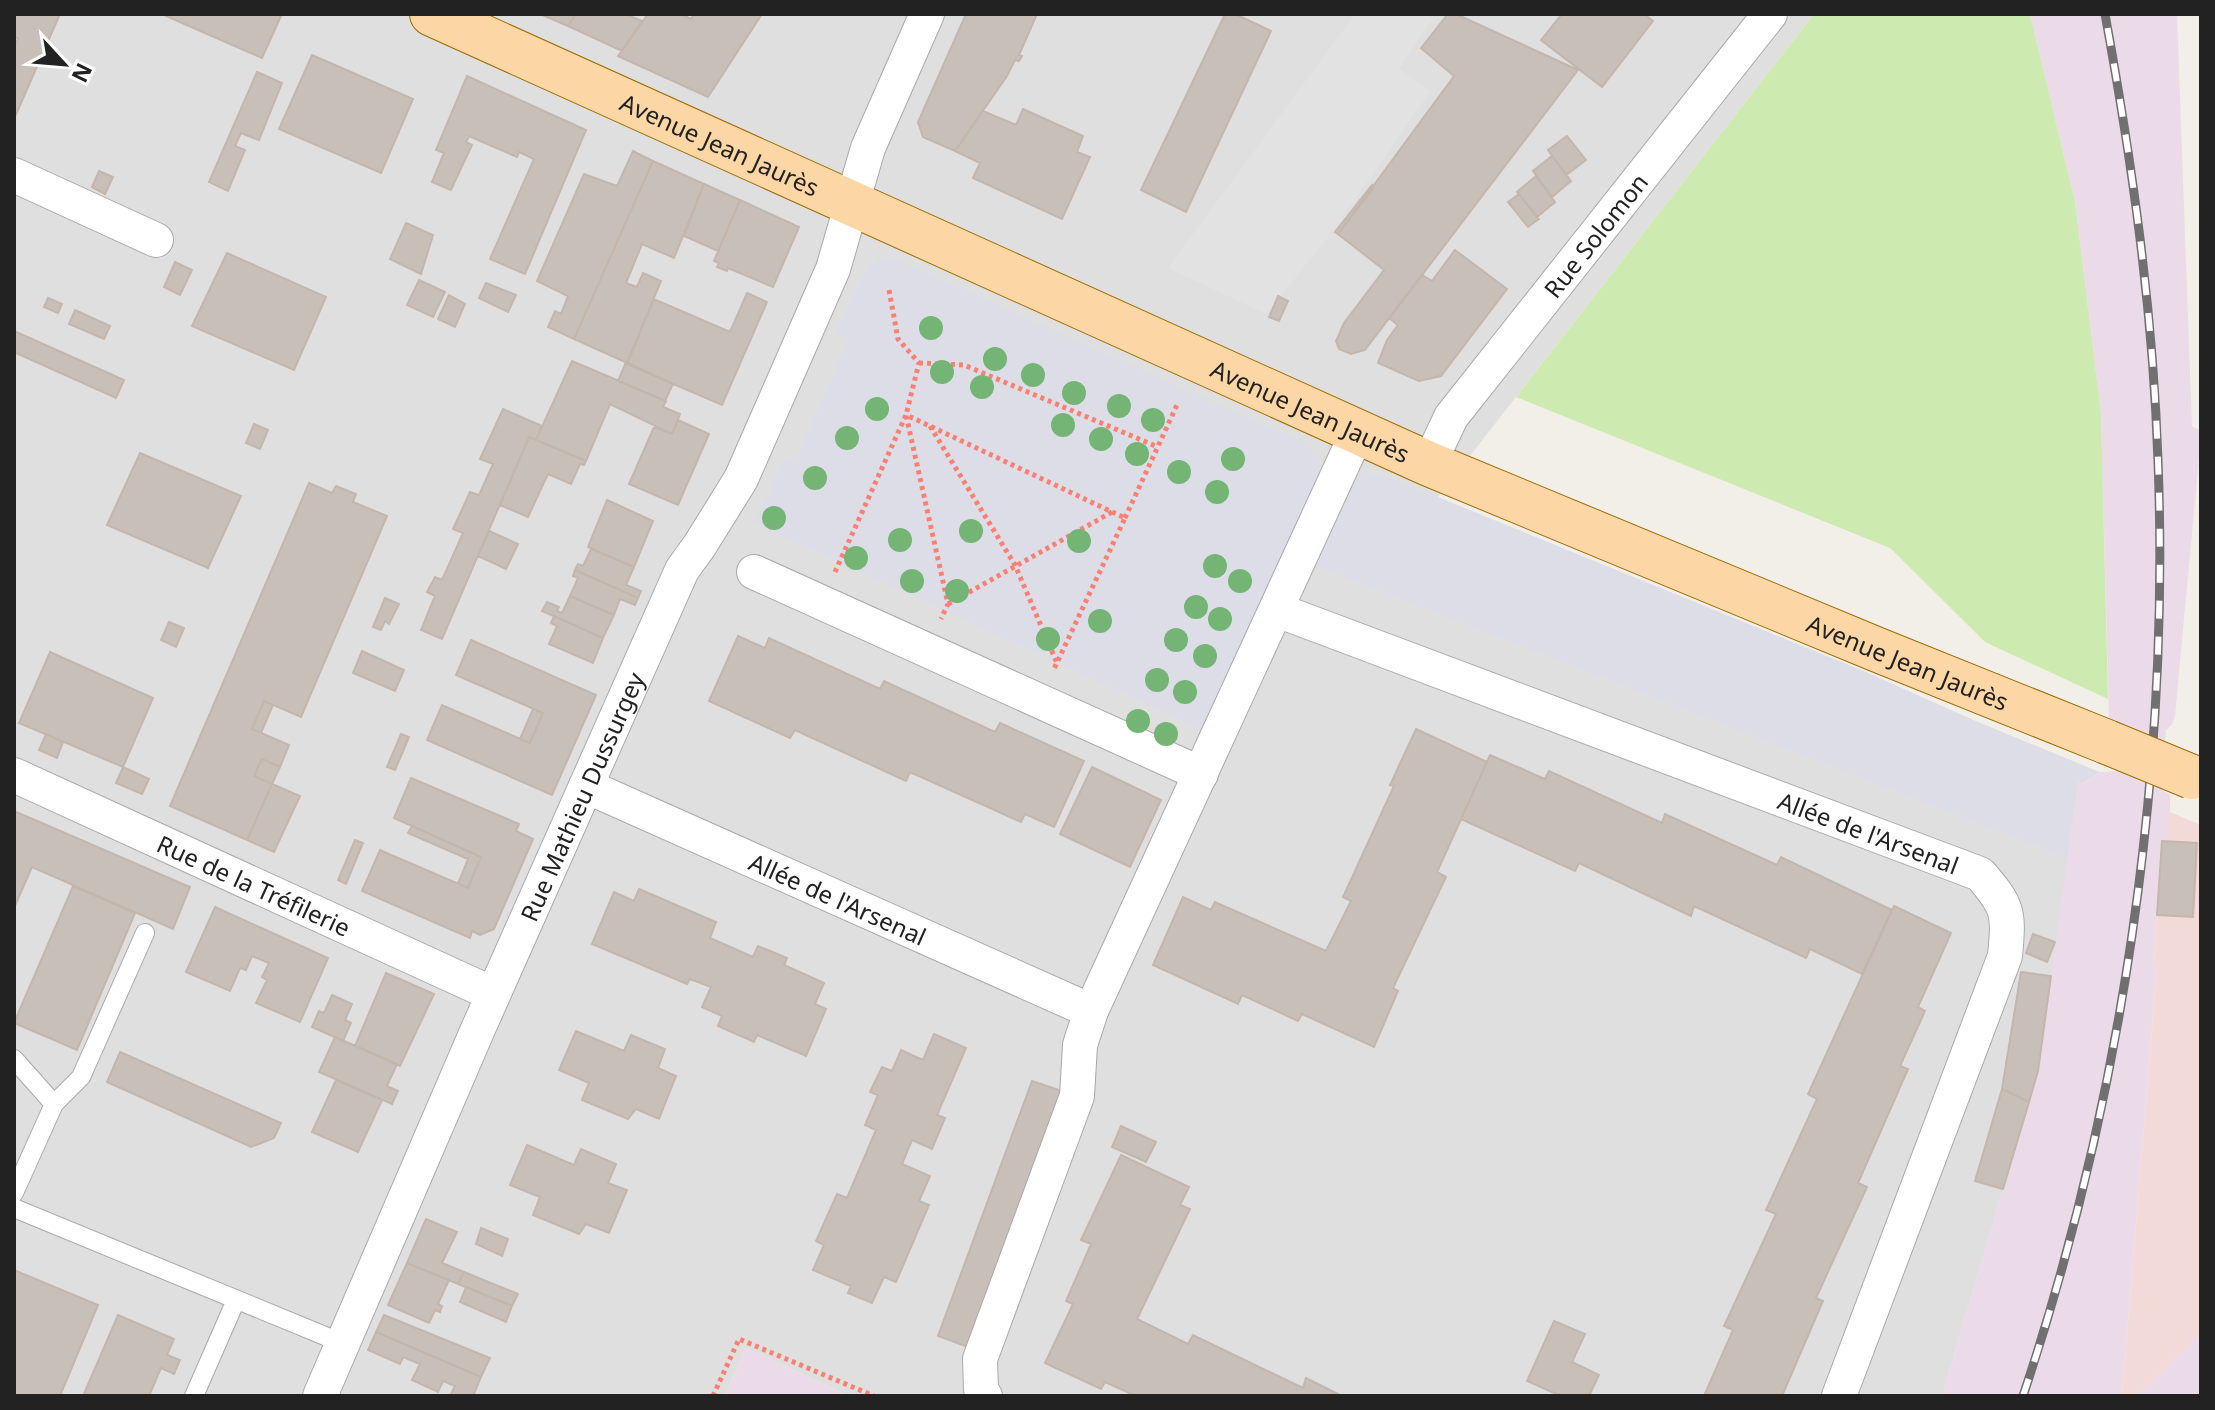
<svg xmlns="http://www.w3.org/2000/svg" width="2215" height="1410" viewBox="0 0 2215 1410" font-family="'Noto Sans',sans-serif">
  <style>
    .residential { fill: #e0dfdf }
    .commercial { fill: #f2dad9 }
    .industrial { fill: #ebdbe8 }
    .grass { fill: #cdebb0 }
    .parking { fill: #e2e2e2 }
    .plaza { fill: #dddde8 }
    .building { fill: #c7bfb8; stroke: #c4b6ab; stroke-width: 2 }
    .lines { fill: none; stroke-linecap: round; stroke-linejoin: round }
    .lane-casing { stroke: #a9a9a9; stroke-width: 20 }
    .street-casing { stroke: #a9a9a9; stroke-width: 36 }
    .primary-casing { stroke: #a06b00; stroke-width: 46 }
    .path { stroke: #fa8072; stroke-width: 5; stroke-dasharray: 4 4; stroke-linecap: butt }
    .lane { stroke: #fff; stroke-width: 18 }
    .street { stroke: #fff; stroke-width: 34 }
    .primary { stroke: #fcd6a4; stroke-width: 44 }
    .rail-casing { stroke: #707070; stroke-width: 9 }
    .rail { stroke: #fff; stroke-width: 6; stroke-dasharray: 18; stroke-linecap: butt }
    .primary-bridge-casing { stroke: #a06b00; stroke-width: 46; stroke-linecap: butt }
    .primary-bridge { stroke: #fcd6a4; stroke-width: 44 }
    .tree { fill: #74b475 }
    .labels { text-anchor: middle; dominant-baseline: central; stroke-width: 7; stroke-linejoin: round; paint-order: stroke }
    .street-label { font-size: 24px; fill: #222; stroke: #fff }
  </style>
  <rect width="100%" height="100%" fill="#f2efe9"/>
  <path class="residential" d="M14,14H1814L1438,497L1868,673L1973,720L2099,772L2083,783L2038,1071L1942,1396H849L746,1348L725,1396H14Z"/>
  <path class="commercial" d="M2170,812L2201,825V1334L2137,1396H2122L2157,968L2154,967L2162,841L2166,840L2167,818Z"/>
  <path class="industrial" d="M2030,14H2177L2192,426L2201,431V437L2175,716L2172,724L2166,730L2162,790L2170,795V812L2166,841H2162L2154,966L2157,967L2122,1396H1942L2038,1071L2078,781L2084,783L2099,772L2117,771L2121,724L2109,720L2101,413L2075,202Z
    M2201,1334V1396H2137Z
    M746,1348L849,1396H725Z"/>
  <path class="grass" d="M1814,14H2030L2075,202L2101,413L2108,699L1985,642L1890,548L1516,397Z"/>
  <path class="parking" d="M1355,14H1425L1433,18L1399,68L1430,92L1332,232L1266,314L1168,268Z"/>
  <path class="plaza" d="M878,258L898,260L1299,440L1306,443L1320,461V475L1203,730L752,522L767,499L785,457L795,461L849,339L836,333L865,272Z
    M1365,473L1383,475L1868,673L1973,720L2099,772L2083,783L2078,781L2067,858L1313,565L1353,481Z"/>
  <path class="building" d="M14,14H60L14,119V47L18,39L14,37Z
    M167,14H282L262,58L166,16Z
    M540,14H576L568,26Z
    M576,14H625L642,21L622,51L568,26Z
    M648,14H681L691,19L694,14H762L708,97L618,56Z
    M966,14H1037L1019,55L1022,56L1019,61L1015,60L1007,76L955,151L923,137L918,122Z
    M1225,14H1235L1271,31L1186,212L1141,190Z
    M1448,14H1456L1578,70L1365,350L1351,354L1339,349L1336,341L1344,323L1384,270L1338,234L1454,76L1421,48Z
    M1562,14H1644L1653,21L1602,87L1541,40Z
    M312,55L413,99L381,173L279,129Z
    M257,72L282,83L259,140L241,133L235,146L245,150L228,191L209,182Z
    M467,76L586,130L525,274L490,259L534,159L519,152L517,157L469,136L466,142L472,145L451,190L432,182L444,153L436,150Z
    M1023,109L1083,136L1077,152L1090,157L1062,219L973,178L980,163L955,151L983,111L1016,125Z
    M1567,136L1586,160L1566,175L1548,150Z
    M633,151L653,161L574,339L548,327L555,311L561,314L568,296L537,281L584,174L617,186Z
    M1552,156L1571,181L1552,197L1533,171Z
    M653,161L704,184L674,258L642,244L626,283L637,287L643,273L661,281L627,363L574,339Z
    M99,171L113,177L105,194L92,187Z
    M1536,176L1555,202L1537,217L1517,192Z
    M704,184L740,200L718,251L684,236Z
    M1372,185L1374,187L1338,234L1335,232Z
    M1519,194L1539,219L1528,227L1508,202Z
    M740,200L799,227L773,287L728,268L727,271L717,267L719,263L714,261Z
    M406,223L433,235L421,274L390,259Z
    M1455,250L1507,289L1441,376L1419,381L1378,363L1387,340L1398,325L1389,318L1422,275L1432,281Z
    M227,253L326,297L294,370L192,326Z
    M175,262L192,270L180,295L164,287Z
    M419,280L445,292L433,317L407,305Z
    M486,283L516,295L508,312L479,298Z
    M747,293L767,302L722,405L627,364L654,299L730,332Z
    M449,295L465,304L455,327L438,319Z
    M1278,296L1288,301L1279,321L1269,317Z
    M48,298L62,304L58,313L44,307Z
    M75,310L110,326L104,339L69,324Z
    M14,331L124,380L116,398L14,352Z
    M572,361L666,401L663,407L680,414L672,434L610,404L586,461L536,440Z
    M626,362L673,384L665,401L618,381Z
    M503,409L542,426L536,440L529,437L442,639L421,630L435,596L427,592L435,577L442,580L463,533L453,529L470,492L479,495L493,464L480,459Z
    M678,420L709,434L678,505L629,484L654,427L672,434Z
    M254,424L268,430L260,449L246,443Z
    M529,437L586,461L584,465L580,464L571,484L548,474L528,517L500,505Z
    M140,453L241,496L208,568L107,525Z
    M309,483L332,493L336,486L356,494L353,502L387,516L301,717L264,701L252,729L289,745L280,767L262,759L254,776L272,784L247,840L170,806Z
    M607,500L653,521L634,567L588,547Z
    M489,531L518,544L506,569L478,556Z
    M591,549L634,567L626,585L641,591L638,598L575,570L578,564L583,566Z
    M575,570L638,598L635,605L620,599L614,615L570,596L578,578L573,576Z
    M570,596L614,615L603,638L542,611L547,602L559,607L557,611L562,613Z
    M385,598L399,604L389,624L385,621L381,630L373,627Z
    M554,616L603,638L593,663L549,644L557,626L551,623Z
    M169,622L184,628L176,647L161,640Z
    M738,636L765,648L769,638L880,689L884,681L995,732L1000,723L1084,761L1054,827L1025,814L1021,822L910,772L906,781L795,730L790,738L709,701Z
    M471,640L596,695L552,795L427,740L442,705L530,743L543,713L456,675Z
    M362,651L404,670L395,691L353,673Z
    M50,652L153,698L123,767L19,723Z
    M264,701L273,705L261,733L252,729Z
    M533,709L543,713L530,743L520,739Z
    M1416,729L1487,762L1437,872L1446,877L1393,988L1398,991L1374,1047L1302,1014L1298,1021L1242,995L1238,1004L1153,965L1183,897L1211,910L1215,902L1326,951L1351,901L1343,897L1394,786L1390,785Z
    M46,734L63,742L57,758L39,750Z
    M401,734L409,737L395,770L387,767Z
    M1490,755L1545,779L1549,771L1662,823L1665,814L1777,865L1781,857L1892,910L1862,974L1810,949L1806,958L1694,906L1691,916L1579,863L1575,871L1461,819Z
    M262,759L280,767L272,784L254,776Z
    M123,767L149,779L142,794L116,783Z
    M1092,767L1161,800L1130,867L1060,834Z
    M411,778L519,824L516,831L533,839L494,929L480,935L472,931L470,938L362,891L380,850L468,888L481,857L394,818Z
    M272,784L300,796L274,852L247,840Z
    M14,811L190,887L173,929L32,867L14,908Z
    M412,826L481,857L468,888L458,884L468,859L408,833Z
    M355,840L363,843L346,884L338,880Z
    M2162,841L2197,843L2193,917L2157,915Z
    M73,886L135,913L77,1050L14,1023Z
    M639,889L716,922L710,938L753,957L758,946L787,958L784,965L824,983L815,1004L826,1009L806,1056L757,1035L754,1042L718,1026L722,1016L702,1007L711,987L690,979L687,984L592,944L614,892L634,901Z
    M1894,906L1951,933L1918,1007L1925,1011L1900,1066L1908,1069L1858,1183L1867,1187L1816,1298L1823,1301L1782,1396H1704L1733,1330L1724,1326L1776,1214L1766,1210L1817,1099L1808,1094Z
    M215,907L328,958L300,1022L256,1003L267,980L262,977L269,963L252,956L246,970L240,968L230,991L186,972Z
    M2033,934L2055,942L2047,962L2026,953Z
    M2021,972L2051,976L2038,1071L2029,1102L2002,1089Z
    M386,973L434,994L400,1066L355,1046Z
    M332,995L352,1004L345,1020L351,1023L343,1041L312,1027L319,1011L324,1013Z
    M576,1031L624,1051L631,1035L665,1049L658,1068L676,1076L659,1119L636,1109L628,1119L582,1100L589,1083L559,1070Z
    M934,1034L966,1048L937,1115L945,1118L932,1149L912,1140L902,1164L930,1176L919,1201L929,1205L896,1282L884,1277L872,1303L848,1293L851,1286L813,1270L824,1245L816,1241L837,1194L847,1198L876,1130L865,1125L878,1095L870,1092L882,1067L892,1071L901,1050L923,1060Z
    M335,1037L397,1064L387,1086L398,1091L392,1104L319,1072Z
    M120,1052L281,1123L274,1138L251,1147L107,1082Z
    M336,1080L382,1100L358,1152L312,1132Z
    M1032,1081L1062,1091L968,1347L938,1336Z
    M2002,1089L2029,1102L2003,1189L1975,1181Z
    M1121,1126L1156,1142L1146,1162L1112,1147Z
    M527,1145L574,1165L581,1149L616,1164L608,1183L627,1190L609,1233L586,1224L579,1234L533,1215L540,1197L510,1185Z
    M1121,1155L1189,1187L1180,1205L1190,1209L1137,1319L1188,1344L1193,1335L1303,1388L1306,1378L1342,1396H1136L1105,1382L1101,1389L1045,1363L1073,1304L1066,1301L1091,1244L1081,1240Z
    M426,1219L457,1232L442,1263L464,1272L458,1284L407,1263Z
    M481,1228L508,1239L502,1256L476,1244Z
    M407,1263L449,1280L438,1304L442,1306L440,1312L435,1310L429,1323L388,1305Z
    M14,1270L98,1305L60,1396H14Z
    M464,1272L518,1294L512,1306L458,1284Z
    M466,1287L512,1306L506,1322L460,1302Z
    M118,1315L174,1339L167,1355L180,1360L174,1374L161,1368L149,1396H83Z
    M384,1315L490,1358L481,1377L376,1332Z
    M1554,1321L1585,1334L1572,1362L1599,1375L1589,1396H1561L1527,1381Z
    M376,1332L481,1377L473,1396H450L455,1386L443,1381L438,1392L412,1380L420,1364L403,1357L400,1364L368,1350Z"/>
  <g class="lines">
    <defs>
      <path id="lane" d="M14,1059L54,1104L14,1193
        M54,1104L81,1077L145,933
        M14,1208L342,1343
        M194,1396L236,1300"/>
      <g id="street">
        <path d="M14,175L156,240"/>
        <path id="s1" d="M1429,464L1451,417L1770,14"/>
        <path d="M754,572L1201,774"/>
        <path id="s2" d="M1277,610L1980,874C2009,907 2009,913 2005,956L1839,1396"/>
        <path id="s3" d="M14,775L493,994"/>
        <path id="s4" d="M586,786L1091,1011L1080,1045L1077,1096L980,1359L981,1390L985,1396"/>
        <path d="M1091,1011L1358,431"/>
        <path id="s5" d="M320,1396L478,1029L682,570L700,545L741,479L833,269L868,148L927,14"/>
      </g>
      <g id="primary">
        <path id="s6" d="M432,14L1429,464L1878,650L2107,742"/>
      </g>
    </defs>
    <use href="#lane" class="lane-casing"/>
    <use href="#street" class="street-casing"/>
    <use href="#primary" class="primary-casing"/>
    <path class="path" d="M889,290L898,339L919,363L906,415L948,604L941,619
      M919,363L964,365L1158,447
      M930,426L1015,565L1057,663
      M1125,518L1177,405
      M835,572L906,415L915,419L1125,518L1054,669
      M948,604L1112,512
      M713,1396L739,1339L874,1396"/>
    <use href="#lane" class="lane"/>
    <use href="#street" class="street"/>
    <use href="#primary" class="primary"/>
    <defs>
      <path id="rail" d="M2023,1396C2122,1100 2170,773 2158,461C2153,310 2132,162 2105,14"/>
    </defs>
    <use href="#rail" class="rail-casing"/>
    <use href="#rail" class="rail"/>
    <defs>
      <path id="primary-bridge" d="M2107,742L2192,777"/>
    </defs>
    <use href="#primary-bridge" class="primary-bridge-casing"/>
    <use href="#primary-bridge" class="primary-bridge"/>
  </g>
  <g class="tree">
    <circle cx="931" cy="328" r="12"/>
    <circle cx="995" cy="359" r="12"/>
    <circle cx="942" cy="372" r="12"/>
    <circle cx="1033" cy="375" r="12"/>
    <circle cx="982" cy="387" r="12"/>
    <circle cx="1074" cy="393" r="12"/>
    <circle cx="1119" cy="406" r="12"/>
    <circle cx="877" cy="409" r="12"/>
    <circle cx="1153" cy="420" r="12"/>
    <circle cx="1063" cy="425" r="12"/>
    <circle cx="847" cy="438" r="12"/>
    <circle cx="1101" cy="439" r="12"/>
    <circle cx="1137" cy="454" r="12"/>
    <circle cx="1233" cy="459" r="12"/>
    <circle cx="1179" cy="472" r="12"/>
    <circle cx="815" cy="478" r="12"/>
    <circle cx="1217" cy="492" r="12"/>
    <circle cx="774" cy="518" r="12"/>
    <circle cx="971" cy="531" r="12"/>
    <circle cx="900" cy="540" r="12"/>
    <circle cx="1079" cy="541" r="12"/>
    <circle cx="856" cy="558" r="12"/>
    <circle cx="1215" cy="566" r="12"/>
    <circle cx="912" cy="581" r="12"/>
    <circle cx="1240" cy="581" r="12"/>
    <circle cx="957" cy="591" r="12"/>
    <circle cx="1196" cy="607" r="12"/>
    <circle cx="1220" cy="619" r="12"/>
    <circle cx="1100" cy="621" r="12"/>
    <circle cx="1048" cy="639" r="12"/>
    <circle cx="1176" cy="640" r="12"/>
    <circle cx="1205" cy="656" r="12"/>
    <circle cx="1157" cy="680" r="12"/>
    <circle cx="1185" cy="692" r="12"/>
    <circle cx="1138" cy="721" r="12"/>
    <circle cx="1166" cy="734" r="12"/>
  </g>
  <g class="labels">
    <g class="street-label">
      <text stroke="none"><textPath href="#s6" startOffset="316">Avenue Jean Jaurès</textPath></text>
      <text stroke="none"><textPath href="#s1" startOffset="284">Rue Solomon</textPath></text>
      <text stroke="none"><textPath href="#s6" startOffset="964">Avenue Jean Jaurès</textPath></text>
      <text stroke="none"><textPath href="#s6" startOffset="1612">Avenue Jean Jaurès</textPath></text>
      <text stroke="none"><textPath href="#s5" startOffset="654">Rue Mathieu Dussurgey</textPath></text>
      <text stroke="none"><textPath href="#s2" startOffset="632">Allée de l'Arsenal</textPath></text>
      <text stroke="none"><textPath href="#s3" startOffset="264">Rue de la Tréfilerie</textPath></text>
      <text stroke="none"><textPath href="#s4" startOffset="276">Allée de l'Arsenal</textPath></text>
    </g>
  </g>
  <rect width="2215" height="1410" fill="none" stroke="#222222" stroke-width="32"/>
  <g transform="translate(64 64) rotate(116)" stroke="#ffffff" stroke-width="6" paint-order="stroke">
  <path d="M0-6L14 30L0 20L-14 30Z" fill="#222222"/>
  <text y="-12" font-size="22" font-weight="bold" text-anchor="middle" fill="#222222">N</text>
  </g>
</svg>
